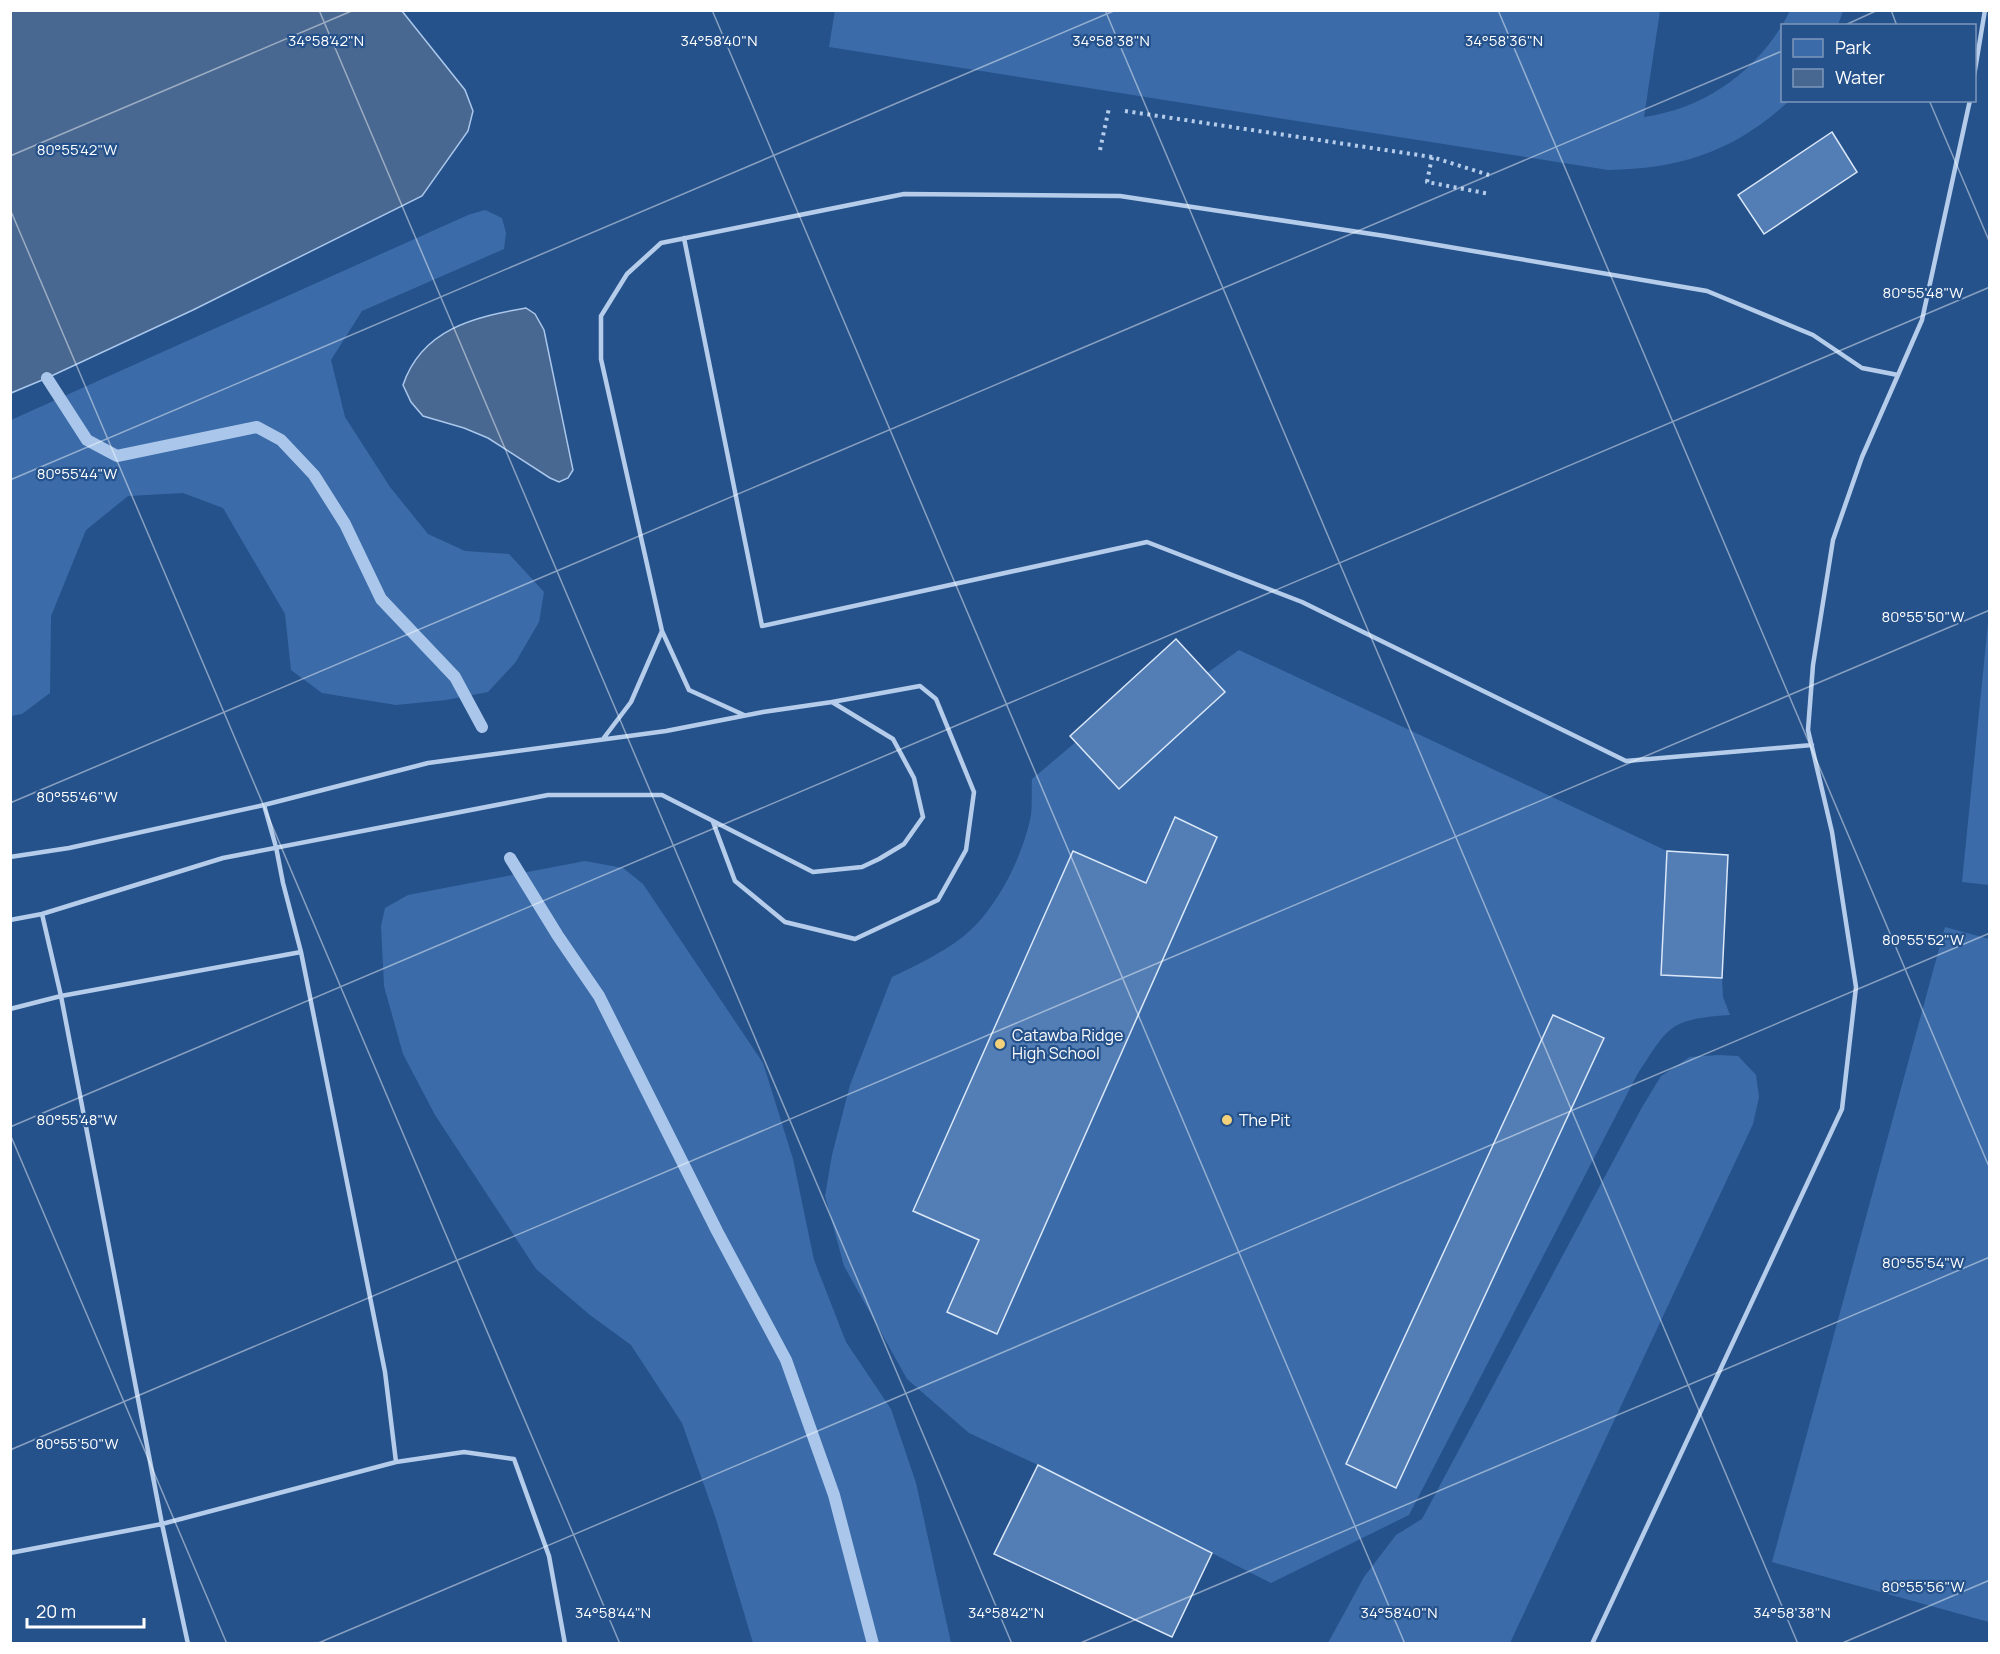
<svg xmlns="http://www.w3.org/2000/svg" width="2000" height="1654" viewBox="0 0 2000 1654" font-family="Manrope,sans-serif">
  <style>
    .green { fill: #3b6ca9 }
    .water { fill: #496891; stroke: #aac7eb; stroke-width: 1.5 }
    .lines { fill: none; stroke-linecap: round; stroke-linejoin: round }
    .stream { stroke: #aac7eb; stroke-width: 12 }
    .building { fill: #537eb5; stroke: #dae7f8; stroke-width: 1.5 }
    .path { stroke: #b5cdea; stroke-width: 4; stroke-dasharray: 3 4.5; stroke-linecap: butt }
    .service { stroke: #b5cdea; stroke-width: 4.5 }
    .ticks { fill: none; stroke: #fff; stroke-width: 1.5; stroke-opacity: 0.45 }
    .poi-dot { fill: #f3d17b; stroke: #26528c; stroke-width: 2 }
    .labels { text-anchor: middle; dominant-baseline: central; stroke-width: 4.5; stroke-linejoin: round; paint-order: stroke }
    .poi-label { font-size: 16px; fill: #fff; stroke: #26528c; text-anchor: start }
    .ticks-label { font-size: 15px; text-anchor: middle; fill: #fff; stroke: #26528c; stroke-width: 4.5; stroke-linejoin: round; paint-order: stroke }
  </style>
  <rect width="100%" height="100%" fill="#26528c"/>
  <path class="green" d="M835,10L1660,11L1644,117C1708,108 1761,68 1790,11H1843L1838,25L1782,26V100L1789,101C1735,151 1681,169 1608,170L829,47Z
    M485,210L502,218L506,233L504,249L362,311L331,360L345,417L390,487L428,534L465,551L509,554L544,592L539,622L515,663L488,692L446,700L396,705L322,693L291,670L285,614L223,508L183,493L128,496L86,530L51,616L50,693L22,714L11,716V420L468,215Z
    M1989,613V885L1962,882Z
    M1176,639L1207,673L1239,650L1667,851L1728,855L1722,978L1723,997L1730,1015C1669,1019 1669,1026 1637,1075L1409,1515L1271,1583L1038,1465L969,1433L907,1379L844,1266L825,1196L832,1155L850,1085L892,977C917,965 942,953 964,936C996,910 1021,860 1030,820C1033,808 1031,792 1032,779L1076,742Z
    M585,861L623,868L643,884L763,1063L793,1159L814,1260L846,1342L891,1409L916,1483L951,1643H753L716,1519L682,1423L631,1345L590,1315L536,1269L435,1115L403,1054L384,986L381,926L385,908L408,895Z
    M1945,927L1989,939V1622L1772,1562Z
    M1718,1055L1738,1056L1756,1075L1759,1097L1753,1124L1510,1643H1328L1364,1577L1396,1535L1422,1519L1641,1109L1661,1076L1690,1057Z"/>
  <path class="water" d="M11,10L402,11L465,90L473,111L468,131L422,196L193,310L47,378L11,393Z
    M526,308L535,314L544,330L573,470L568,478L559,482L550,478L488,438L464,428L423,416L411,402L403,385C422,329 474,317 526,308Z"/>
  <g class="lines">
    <path class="stream" d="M47,378L87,440L117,456L257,427L281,440L314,475L345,524L381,599L455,677L482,727
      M510,858L558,936L599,996L717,1231L786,1360L834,1495L873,1644"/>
  </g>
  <path class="building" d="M1832,132L1857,172L1764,234L1738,195Z
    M1176,639L1225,692L1119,789L1070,736Z
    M1175,817L1217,837L997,1334L947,1312L979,1240L913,1211L1073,851L1146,883Z
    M1667,851L1728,855L1722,978L1661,975Z
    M1553,1015L1604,1038L1396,1488L1346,1464Z
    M1038,1465L1212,1553L1172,1637L994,1554Z"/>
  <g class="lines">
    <path class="path" d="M1125,111L1432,157L1489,175
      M1100,150L1109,108
      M1432,157L1427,182L1490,194"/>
    <path class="service" d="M1974,76L1985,10
      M684,238L762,626L1147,542L1302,602L1626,761L1812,745
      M744,715L689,690L662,631L601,359V316L627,274L661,243L904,194L1120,196L1385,236L1707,291L1813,335L1862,368L1898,375L1922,320L1970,100
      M603,739L631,702L662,631
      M264,805L276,847L283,883L301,952L385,1372L396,1462L464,1452L514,1459L549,1556L565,1644
      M713,822L735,881L785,922L855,939L938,900L966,850L974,792L936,699L920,686L832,702
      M10,857L69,848L264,805L428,763L666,731L763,712L832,702L893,739L914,778L923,817L904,844L879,859L862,867L813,872L662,795H548L223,858L42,914L10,920
      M301,952L61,996L162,1524L396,1462
      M10,1009L61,996L42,914
      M10,1553L162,1524L188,1644
      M1592,1644L1842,1109L1856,987L1832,832L1808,730L1813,665L1833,540L1862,457L1898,375"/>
  </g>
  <path class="ticks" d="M319,10L1012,1644M712,10L1405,1644M1105,10L1798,1644M1498,10L1990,1169M1891,10L1897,26M1843,26L1878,10M1929,100L1990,243M10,156L354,10M10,209L620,1644M10,480L1116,10M10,803L1782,51M10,1127L1990,287M10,1134L227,1644M10,1450L1990,610M316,1644L1990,933M1078,1644L1990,1257M1840,1644L1990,1580"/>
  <g class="poi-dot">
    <circle cx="1000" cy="1044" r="6"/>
    <circle cx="1227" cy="1120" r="6"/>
  </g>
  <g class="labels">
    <g class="poi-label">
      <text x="1012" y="1035">Catawba Ridge<tspan x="1012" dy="18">High School</tspan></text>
      <text x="1239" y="1120">The Pit</text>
    </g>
  </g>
  <g class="ticks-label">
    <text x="326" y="46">34°58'42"N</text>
    <text x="719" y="46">34°58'40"N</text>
    <text x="1111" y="46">34°58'38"N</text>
    <text x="1504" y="46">34°58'36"N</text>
    <text x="77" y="155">80°55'42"W</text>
    <text x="1923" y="298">80°55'48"W</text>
    <text x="77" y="479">80°55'44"W</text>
    <text x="1923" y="622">80°55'50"W</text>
    <text x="77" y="802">80°55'46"W</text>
    <text x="1923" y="945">80°55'52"W</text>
    <text x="77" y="1125">80°55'48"W</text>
    <text x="1923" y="1268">80°55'54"W</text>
    <text x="77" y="1449">80°55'50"W</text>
    <text x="1923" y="1592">80°55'56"W</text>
    <text x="613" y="1618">34°58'44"N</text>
    <text x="1006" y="1618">34°58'42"N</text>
    <text x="1399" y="1618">34°58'40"N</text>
    <text x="1792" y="1618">34°58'38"N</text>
  </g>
  <rect width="2000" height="1654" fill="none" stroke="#ffffff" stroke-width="24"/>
  <rect x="1781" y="24" width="195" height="78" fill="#26528c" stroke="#7d97ba" stroke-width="1.5"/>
  <rect x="1793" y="39" width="30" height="18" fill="#3b6ca9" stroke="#7d97ba" stroke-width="1.5"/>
  <text x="1835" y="54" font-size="18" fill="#ffffff">Park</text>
  <rect x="1793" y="69" width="30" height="18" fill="#496891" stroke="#7d97ba" stroke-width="1.5"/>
  <text x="1835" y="84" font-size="18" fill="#ffffff">Water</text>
  <path d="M27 1618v9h117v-9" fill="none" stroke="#ffffff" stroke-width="3"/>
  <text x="36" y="1618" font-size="18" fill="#ffffff" stroke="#26528c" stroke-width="4.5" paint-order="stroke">20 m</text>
</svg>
